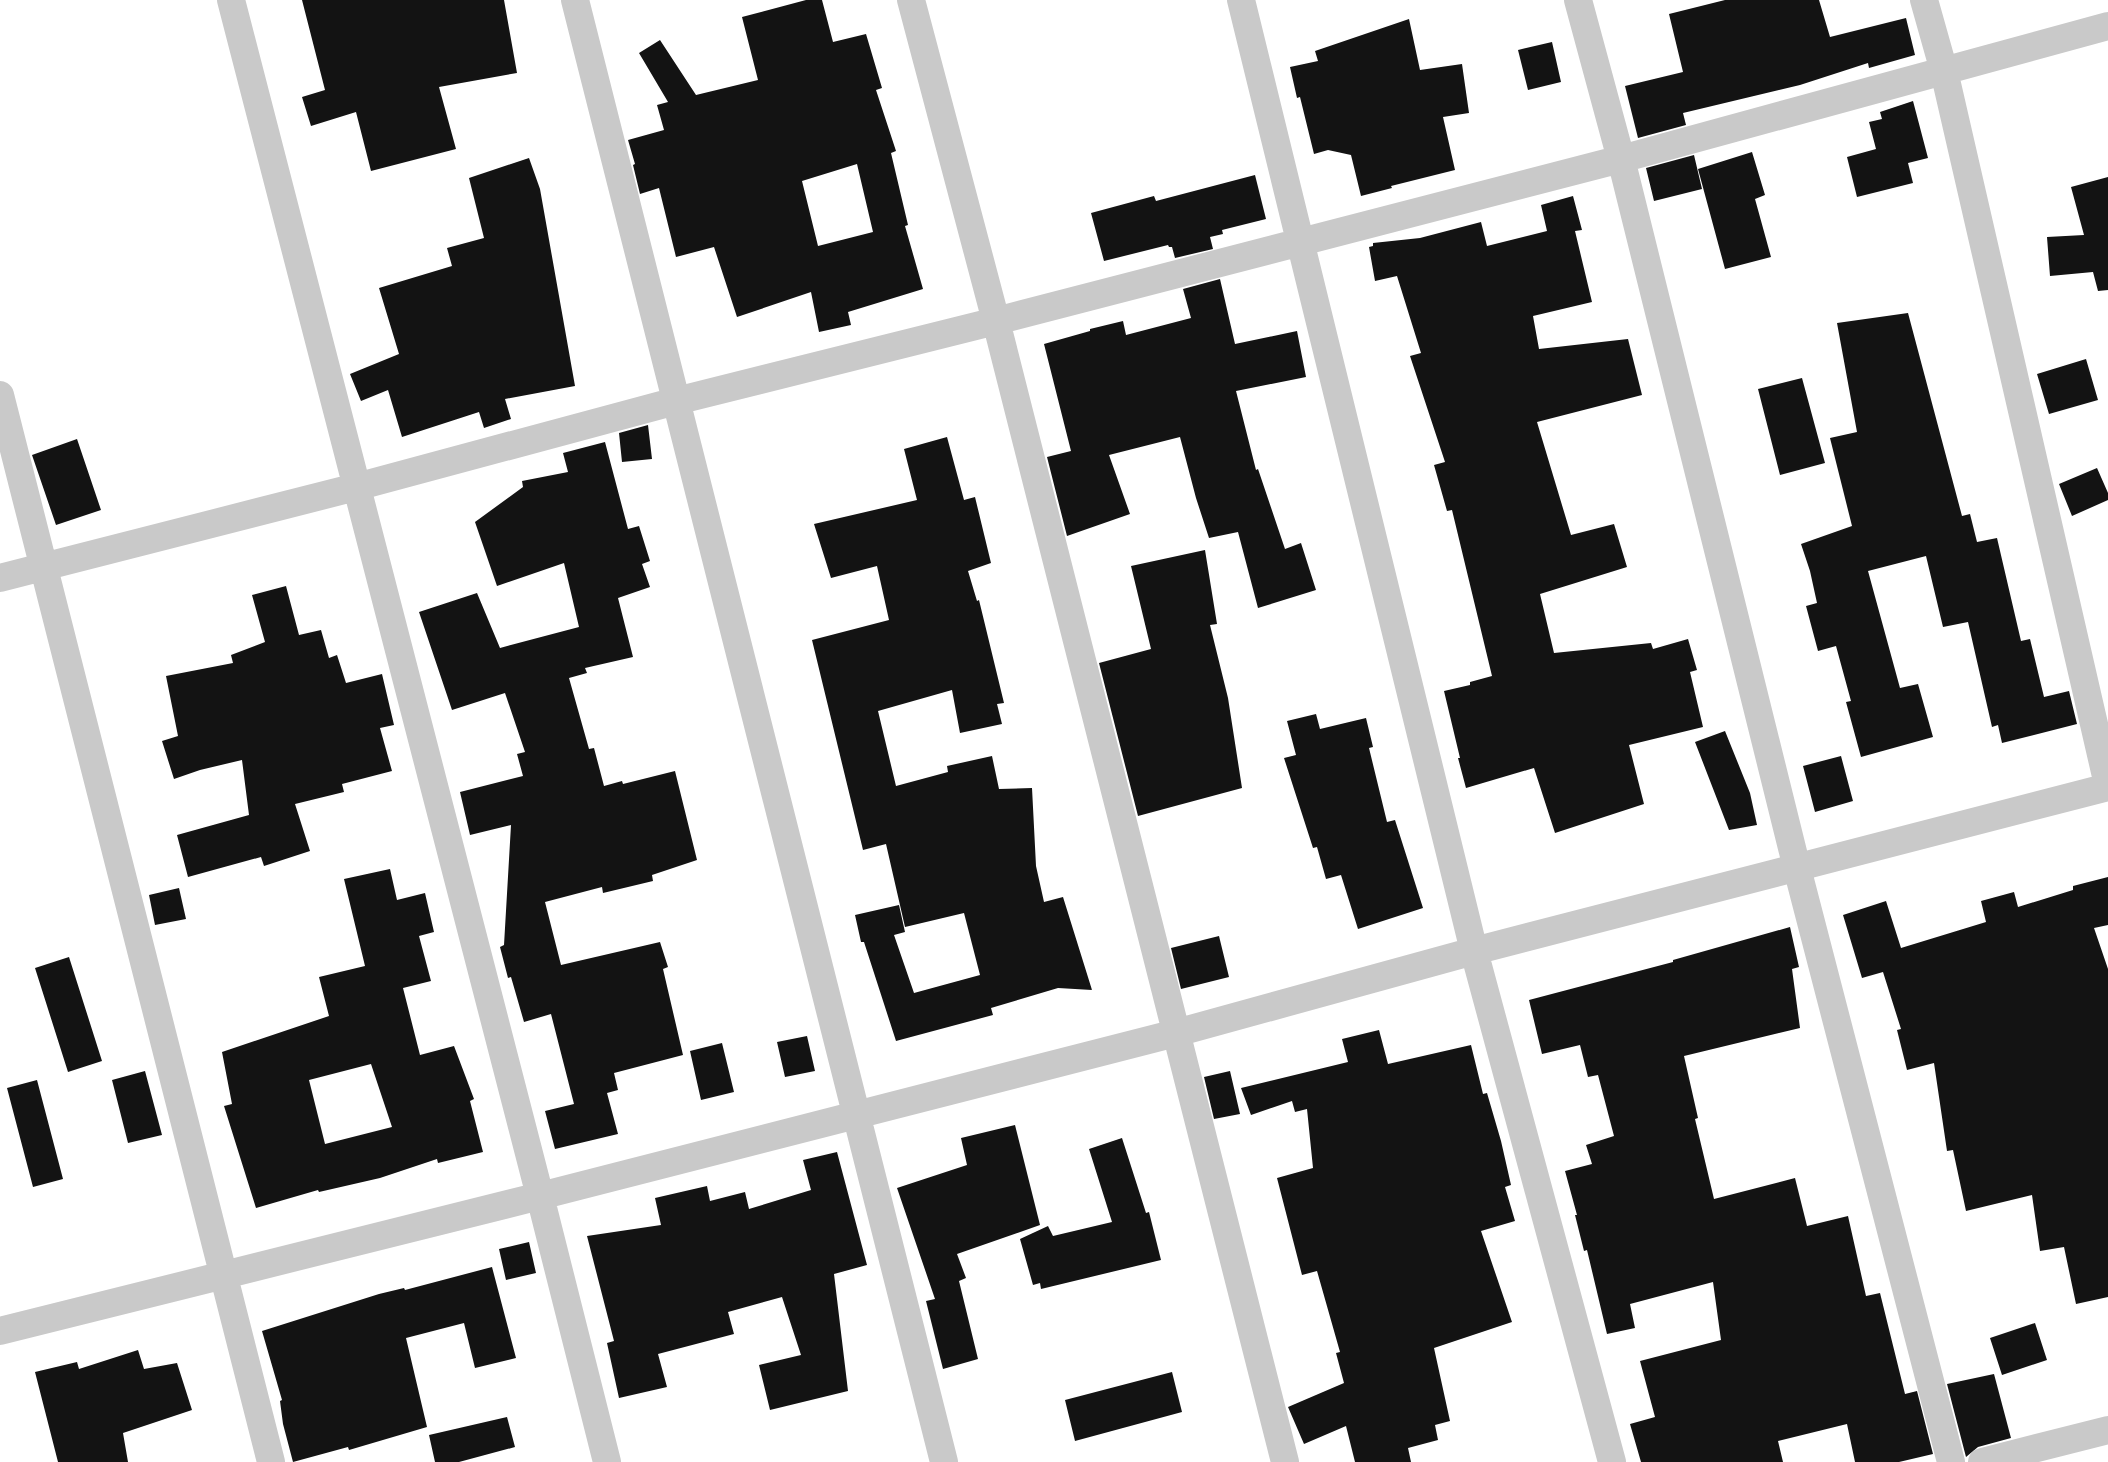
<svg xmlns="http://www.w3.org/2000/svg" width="2108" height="1462" viewBox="0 0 2108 1462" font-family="'Fira Sans',sans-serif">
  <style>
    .building { fill: #131313; fill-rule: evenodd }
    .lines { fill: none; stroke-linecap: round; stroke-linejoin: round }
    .minor { stroke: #c9c9c9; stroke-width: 28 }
  </style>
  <rect width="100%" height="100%" fill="#fff"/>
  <path class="building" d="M302,0H504L517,73L439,87L456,149L371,171L356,112L311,126L302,97L325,90Z
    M806,0H822L833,42L866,34L882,88L876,90L896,151L891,153L908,225L905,226L923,289L848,312L851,325L819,332L811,292L737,317L714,247L676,257L659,188L640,194L633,165L635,164L628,140L664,130L657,105L668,102L639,53L660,40L696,95L758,80L742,17ZM857,164L873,232L818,246L802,181Z
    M1725,0H1819L1830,37L1906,18L1915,55L1869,68L1868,63L1800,85L1683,113L1686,125L1638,138L1625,86L1683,72L1669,14Z
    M1409,19L1420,70L1462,64L1469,113L1443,117L1455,170L1391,186L1392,188L1361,196L1351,155L1328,150L1314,154L1300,97L1297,98L1290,67L1318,61L1315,51Z
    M1552,42L1561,82L1528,90L1518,50Z
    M1913,101L1928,158L1908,163L1913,183L1857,197L1847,157L1876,149L1869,122L1882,119L1880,112Z
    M1752,152L1765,195L1755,199L1771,257L1725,269L1698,169Z
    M1694,155L1702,189L1654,201L1646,168Z
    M529,158L540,189L575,386L505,399L511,419L484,428L479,412L402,437L388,390L361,401L350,374L399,354L379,288L452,266L447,248L484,238L469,178Z
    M1255,175L1266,219L1222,230L1223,234L1210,237L1213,249L1175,258L1172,247H1169L1168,245L1104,261L1091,213L1154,196L1156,201Z
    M2108,177V290L2098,291L2093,272L2050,276L2047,237L2084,235L2071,187Z
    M1573,196L1582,230L1575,231L1592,302L1533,316L1539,349L1628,339L1642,395L1537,422L1571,535L1614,524L1627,567L1540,594L1554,653L1651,643L1653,649L1688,639L1697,670L1690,672L1703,727L1629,745L1644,804L1555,833L1534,768L1466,788L1458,758H1460L1444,691L1470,685V682L1492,676L1452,510L1447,511L1434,465L1445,462L1410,356L1421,353L1397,276L1375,281L1369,247L1373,246V243L1420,238L1481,222L1487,246L1547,231L1541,205Z
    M1220,279L1235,344L1297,331L1306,377L1236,391L1256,470L1258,469L1285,549L1301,543L1316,590L1258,608L1238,532L1209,538L1196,498L1180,437L1109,455L1130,514L1067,536L1047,457L1071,451L1044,344L1090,331V329L1123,321L1126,335L1191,318L1183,289Z
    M1908,313L1962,516L1970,514L1977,542L1997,538L2021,641L2030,639L2044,697L2069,691L2077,724L2002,743L1998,725L1992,727L1968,622L1943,627L1926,556L1868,571L1900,688L1918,684L1933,737L1861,757L1846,702L1851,701L1836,646L1818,651L1806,606L1817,603L1810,571L1801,544L1852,526L1830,438L1857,432L1837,323Z
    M2086,359L2098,400L2049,414L2037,374Z
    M1802,378L1825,463L1780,475L1758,389Z
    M648,425L652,459L622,462L619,433Z
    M947,437L964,500L975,497L991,563L968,571L977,601L979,600L1004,703L997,704L1002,724L960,733L952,690L878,711L896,786L948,772L947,766L992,756L999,789L1032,788L1036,866L1044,902L1063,897L1092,990L1058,988L991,1008L993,1015L896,1041L864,942H861L855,915L899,905L905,932L894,935L914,993L980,975L964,913L905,927L886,844L863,850L812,640L889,620L877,566L831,578L814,524L917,500L904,449Z
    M77,439L101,510L56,525L32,455Z
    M605,442L628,529L639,526L650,561L642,564L650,587L618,598L633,657L585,668L587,673L569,678L589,749L594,748L604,786L622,781L623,784L675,771L697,860L652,875L653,881L603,893L602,887L545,902L561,965L660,942L668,967L663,969L683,1055L614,1073L618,1090L607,1093L618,1134L555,1149L545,1111L574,1104L551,1014L524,1022L511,977L508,978L500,947L504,945L511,825L470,835L460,792L523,776L517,754L525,752L505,693L452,710L419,612L477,593L500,648L579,627L564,563L497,586L475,522L523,487L522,481L568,472L563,453Z
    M2097,468L2108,493V500L2072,516L2059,484Z
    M1205,550L1217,624L1210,625L1228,698L1242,788L1138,816L1099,663L1151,649L1131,566Z
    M286,586L299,635L321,630L329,658L337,655L346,683L382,674L394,725L380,728L392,771L342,784L344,792L295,804L310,851L264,866L261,857L188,877L177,835L249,815L242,760L200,770L174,779L162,741L178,736L166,676L233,663L231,655L265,642L252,595Z
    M1316,714L1320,729L1366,718L1373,747L1369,748L1387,822L1395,820L1423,908L1358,929L1341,875L1326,879L1317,847L1313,848L1284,758L1296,755L1287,721Z
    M1725,731L1750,793L1757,825L1729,830L1695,742Z
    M1841,756L1853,801L1815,812L1803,766Z
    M390,869L397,900L425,893L434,932L419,936L431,981L403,988L420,1055L454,1046L474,1099L470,1101L483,1152L438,1163L437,1159L380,1178L319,1192L318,1190L256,1208L224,1106L232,1104L222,1052L329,1016L319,977L365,966L344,879ZM371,1064L392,1127L325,1144L309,1080Z
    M2108,877V925L2094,928L2108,969V1297L2076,1304L2064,1247L2040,1251L2032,1195L1966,1211L1953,1150L1947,1151L1934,1063L1907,1070L1897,1030L1901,1029L1883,972L1862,978L1843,915L1886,901L1901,948L1986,922L1981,901L2014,892L2018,907L2073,890V886Z
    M179,888L186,919L155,925L149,895Z
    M1790,927L1799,967L1792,969L1800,1028L1684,1056L1698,1118L1695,1119L1714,1199L1795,1178L1807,1226L1848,1216L1866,1296L1880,1293L1905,1394L1917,1391L1933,1454L1899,1462H1855L1847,1424L1778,1441L1783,1462H1641L1630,1424L1655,1417L1640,1361L1721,1340L1713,1282L1630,1304L1635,1328L1607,1334L1587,1250L1584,1251L1575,1215H1577L1565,1171L1592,1164L1586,1145L1614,1136L1598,1075L1588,1077L1580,1045L1542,1054L1529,1000L1673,962V960Z
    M1219,936L1229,977L1181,989L1171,948Z
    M69,957L102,1061L68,1072L35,968Z
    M1379,1030L1388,1064L1471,1045L1483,1094L1487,1093L1501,1141L1511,1185L1505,1187L1515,1221L1481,1231L1512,1322L1434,1348L1450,1421L1435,1425L1438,1440L1408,1448L1411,1462H1355L1346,1426L1304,1444L1288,1407L1344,1383L1336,1353L1340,1352L1317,1271L1302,1275L1277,1178L1313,1168L1307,1109L1295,1112L1292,1101L1251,1115L1241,1088L1348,1062L1342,1039Z
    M807,1036L815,1071L785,1077L777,1042Z
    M722,1043L734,1092L701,1100L690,1051Z
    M145,1071L162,1135L128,1143L112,1080Z
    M1230,1071L1240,1114L1214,1119L1204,1077Z
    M37,1080L63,1179L33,1187L7,1088Z
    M1015,1125L1040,1225L957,1254L966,1278L959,1281L978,1359L943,1369L926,1301L935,1299L897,1188L967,1165L961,1138Z
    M1122,1138L1146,1213L1149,1212L1161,1260L1041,1289L1040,1283L1033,1285L1020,1239L1048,1226L1053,1236L1112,1222L1089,1149Z
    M837,1152L867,1265L834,1274L848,1391L770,1410L759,1365L801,1355L782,1297L728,1312L734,1334L658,1354L667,1387L619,1398L607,1343L614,1341L587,1236L661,1225L655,1198L707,1186L710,1201L745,1192L749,1209L811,1190L803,1160Z
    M529,1242L536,1273L506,1280L499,1249Z
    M492,1267L516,1358L475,1368L464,1323L406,1338L427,1427L349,1450L348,1447L293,1462L283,1424L280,1401L282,1400L262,1331L379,1294L404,1288L405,1290Z
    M2035,1323L2047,1360L2002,1375L1990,1338Z
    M138,1350L144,1369L177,1363L192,1410L123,1433L128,1462H58L35,1372L77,1362L79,1369Z
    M1172,1372L1182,1412L1075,1441L1065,1400Z
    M1994,1374L2011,1438L1978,1447L1966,1457L1947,1384Z
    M507,1417L515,1447L459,1462H435L429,1435Z"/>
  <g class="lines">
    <path class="minor" d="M231,0L540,1196L607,1462
      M575,0L944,1462
      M911,0L996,321L1285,1462
      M1241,0L1474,951L1612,1462
      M1578,0L1621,159L1797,868L1951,1462
      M1924,0L1944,71L2108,785
      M0,395L271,1462
      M0,578L356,487L676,401L996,321L1621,159L2108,26
      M0,1331L540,1196L1176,1033L1474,951L2108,787
      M1982,1462L2108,1430"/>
  </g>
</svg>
